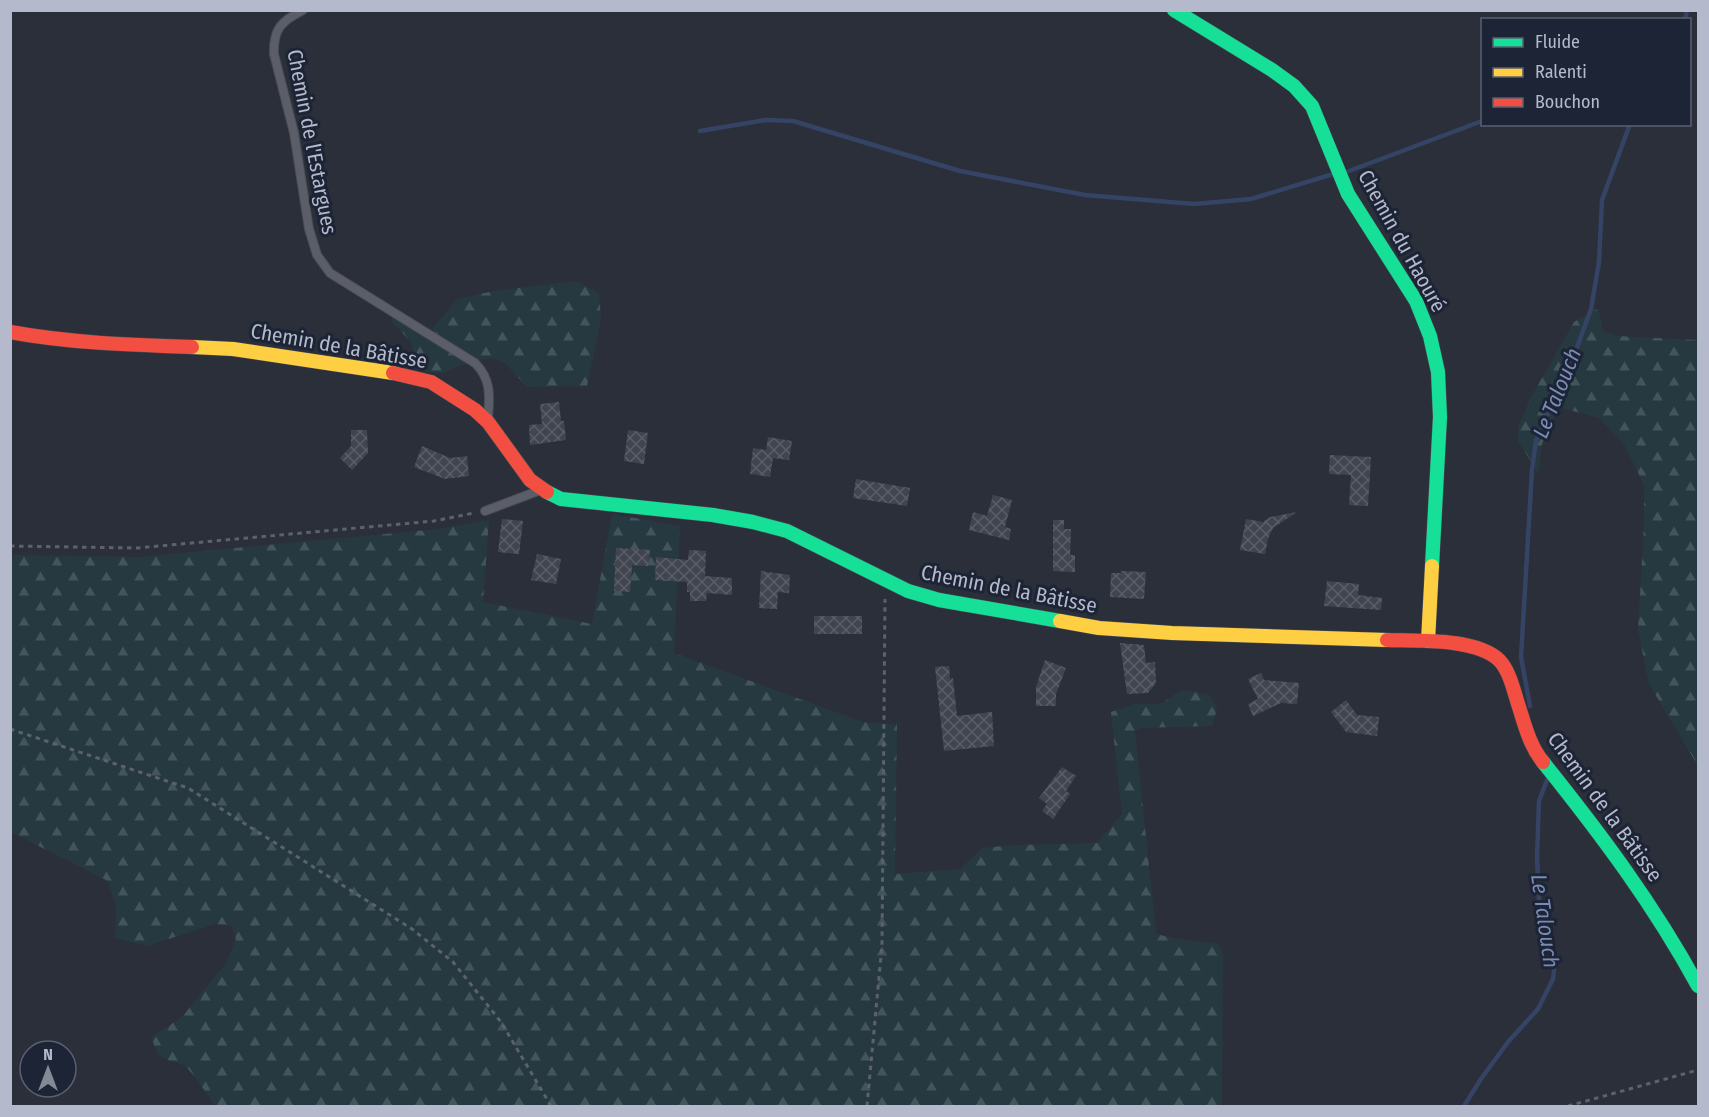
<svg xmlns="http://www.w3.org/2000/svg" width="1709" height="1117" viewBox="0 0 1709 1117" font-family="'Fira Sans Condensed',sans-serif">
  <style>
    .forest { fill: url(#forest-firs) }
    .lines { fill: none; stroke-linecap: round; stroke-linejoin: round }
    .stream { stroke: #354365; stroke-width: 4.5 }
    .building { fill: url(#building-cross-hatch) }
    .lane-casing { stroke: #484c54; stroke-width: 10 }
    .fast-casing { stroke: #484c54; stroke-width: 15 }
    .slow-casing { stroke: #484c54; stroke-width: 15 }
    .jam-casing { stroke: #484c54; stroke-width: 15 }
    .path { stroke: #5c626a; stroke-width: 3; stroke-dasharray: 4.5 4.5; stroke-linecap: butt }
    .lane { stroke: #5b5e68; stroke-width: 8 }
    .fast { stroke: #16e098; stroke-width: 14 }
    .slow { stroke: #ffcf43; stroke-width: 14 }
    .jam { stroke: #f24e42; stroke-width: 14 }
    .labels { text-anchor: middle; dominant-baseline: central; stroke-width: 6; stroke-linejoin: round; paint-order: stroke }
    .street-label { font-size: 21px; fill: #b4bacb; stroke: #1c2436 }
    .water-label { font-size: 22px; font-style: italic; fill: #7a8cb5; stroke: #1c2436 }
  </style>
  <defs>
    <pattern id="forest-firs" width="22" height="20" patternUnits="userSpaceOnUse" patternTransform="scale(1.5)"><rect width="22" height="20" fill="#263941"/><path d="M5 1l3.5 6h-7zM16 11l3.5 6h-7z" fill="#43545b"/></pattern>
    <pattern id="building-cross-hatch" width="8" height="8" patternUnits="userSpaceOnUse" patternTransform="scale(1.5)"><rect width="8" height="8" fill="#40454f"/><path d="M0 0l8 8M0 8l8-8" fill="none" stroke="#595e67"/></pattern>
  </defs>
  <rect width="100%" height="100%" fill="#2a2f3a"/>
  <path class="forest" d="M576,281L599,293L601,319L587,386L527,387L504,362L491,358L456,367L442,373L426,372L414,356L411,342L392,322V317L426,337L457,299L494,291Z
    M1598,308L1603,331L1618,336L1698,340V766L1649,684L1638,630L1644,524V485L1624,444L1599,418L1558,407L1542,444L1538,473L1518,441V428L1530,399L1574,322Z
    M612,514L680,526L674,653L863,722L897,724L895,874L960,869L982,848L1014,845L1097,843L1122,814L1111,712L1135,704H1160L1182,690L1210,695L1217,709L1212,726L1141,728L1135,731L1156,934L1178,939L1219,944L1223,957L1222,1106H215C207,1095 199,1081 189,1070C175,1055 158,1069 152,1037L182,1017L226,963L236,939L231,925L215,924L147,946L115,938L116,908L108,881L11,832L10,555L139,557L438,529L489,520L483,602L592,624Z"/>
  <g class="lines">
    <path class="stream" d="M1685,20L1687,10
      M700,131L766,120L793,121L960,171L1085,195L1194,204L1251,199L1330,175
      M1349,171L1482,121
      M1530,706L1521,657L1532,470L1536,440L1575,353L1591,309L1599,262L1602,200L1630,124
      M1464,1106L1481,1079L1508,1042L1538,1009L1553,979L1555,961L1539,900L1537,857L1539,801L1547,780"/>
  </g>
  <path class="building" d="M559,402L561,421H564L566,440L530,445L529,425L542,424L540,404Z
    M351,430H367L368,453L352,470L340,458L351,446Z
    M628,430L648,433L644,464L624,461Z
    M768,437L792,441L789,460L773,458L770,477L750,474L753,448L766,450Z
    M422,446L450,458L467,456L469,476L445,479L414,467Z
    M1330,455L1371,457L1368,506L1349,505L1351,475L1329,474Z
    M856,479L910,488L907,506L853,498Z
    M993,495L1012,500L1005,527L1011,529L1009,540L969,530L973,512L987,516Z
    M1297,512L1273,528L1268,539L1265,554L1240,550L1246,519L1263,522L1270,517Z
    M502,519L523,521L519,554L498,552Z
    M1053,520H1064V529H1071L1070,555H1075V572L1053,571Z
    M616,548L650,550L648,566L632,565L630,592L614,591Z
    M689,550L706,551L705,576L732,578V595L707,593L706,601H690V592H687V582L655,580L656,557L688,560Z
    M537,554L561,559L556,584L531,580Z
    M761,571L790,575L789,593L778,592L777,609L759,608Z
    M1121,571L1146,572L1144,599L1110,597L1111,573H1121Z
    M1327,581L1359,584L1358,595L1382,598L1381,610L1324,606Z
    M814,616H862V634H814Z
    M1120,643L1144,645L1146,663L1155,662L1156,683L1148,693L1127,694Z
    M1045,660L1066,668L1056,694V706H1036V687Z
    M949,666L950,679L953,678L957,716L992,712L994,746L944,751L935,667Z
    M1261,673L1264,680L1299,683L1297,704L1281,703L1253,716L1248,704L1258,699L1248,679Z
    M1346,700L1357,715L1379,717L1377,736L1346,732L1331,712Z
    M1062,767L1076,776L1066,791L1070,794L1053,819L1042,811L1047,804L1039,798Z"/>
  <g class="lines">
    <defs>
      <path id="lane" d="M303,10C282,21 273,28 274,54L294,133L309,229L317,255L330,273L475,363C491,379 490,395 488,417
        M485,511L538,491"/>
      <path id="fast" d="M1174,10L1272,70L1294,86L1312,106L1348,194L1416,301L1430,336L1438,372L1440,417L1432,566
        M547,492L561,499L713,515L753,522L787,531L908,591L939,600L1060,621
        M1543,762C1600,833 1654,905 1698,986"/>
      <path id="slow" d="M192,347L233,349L393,373
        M1060,621L1099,628L1172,633L1387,640
        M1428,641L1432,566"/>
      <path id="jam" d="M10,332C70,343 131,345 192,347
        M393,373L431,382L475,410L488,422L530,480L547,492
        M1387,640C1418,641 1476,638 1499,660C1510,671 1514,692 1519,707C1525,726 1530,746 1543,762"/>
    </defs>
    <use href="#lane" class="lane-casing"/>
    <use href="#fast" class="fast-casing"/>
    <use href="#slow" class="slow-casing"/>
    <use href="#jam" class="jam-casing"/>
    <path class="path" d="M10,546L137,548L434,521L474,513
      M10,729L188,788L412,929L453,962L501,1022L551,1106
      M867,1106L882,945L885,599
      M1568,1106L1698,1070"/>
    <use href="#lane" class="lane"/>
    <use href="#fast" class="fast"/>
    <use href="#slow" class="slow"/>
    <use href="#jam" class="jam"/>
  </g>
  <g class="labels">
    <g class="street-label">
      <text transform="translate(312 142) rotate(79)">Chemin de l'Estargues</text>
      <text transform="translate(1402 241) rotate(61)">Chemin du Haouré</text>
      <text transform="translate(339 346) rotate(10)">Chemin de la Bâtisse</text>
      <text transform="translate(1009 589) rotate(11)">Chemin de la Bâtisse</text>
      <text transform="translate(1605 807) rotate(54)">Chemin de la Bâtisse</text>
    </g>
    <g class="water-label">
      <text transform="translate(1557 393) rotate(-68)">Le Talouch</text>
      <text transform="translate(1545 921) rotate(82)">Le Talouch</text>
    </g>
  </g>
  <rect width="1709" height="1117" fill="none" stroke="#b4bacb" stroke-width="24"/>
  <rect x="1481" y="18" width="210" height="108" fill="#1c2436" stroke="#596072" stroke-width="1.5"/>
  <rect x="1493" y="38" width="30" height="9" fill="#16e098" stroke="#596072" stroke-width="1.5"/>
  <text x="1535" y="48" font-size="18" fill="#b4bacb">Fluide</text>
  <rect x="1493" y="68" width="30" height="9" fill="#ffcf43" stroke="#596072" stroke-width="1.5"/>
  <text x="1535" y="78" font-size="18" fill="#b4bacb">Ralenti</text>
  <rect x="1493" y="98" width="30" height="9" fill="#f24e42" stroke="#596072" stroke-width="1.5"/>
  <text x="1535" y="108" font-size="18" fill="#b4bacb">Bouchon</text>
  <g transform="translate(48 1069)"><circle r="28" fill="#1c2436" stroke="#596072" stroke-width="1.5"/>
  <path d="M0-4.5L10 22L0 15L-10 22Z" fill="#848998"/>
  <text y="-9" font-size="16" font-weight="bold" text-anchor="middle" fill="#b4bacb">N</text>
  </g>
</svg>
